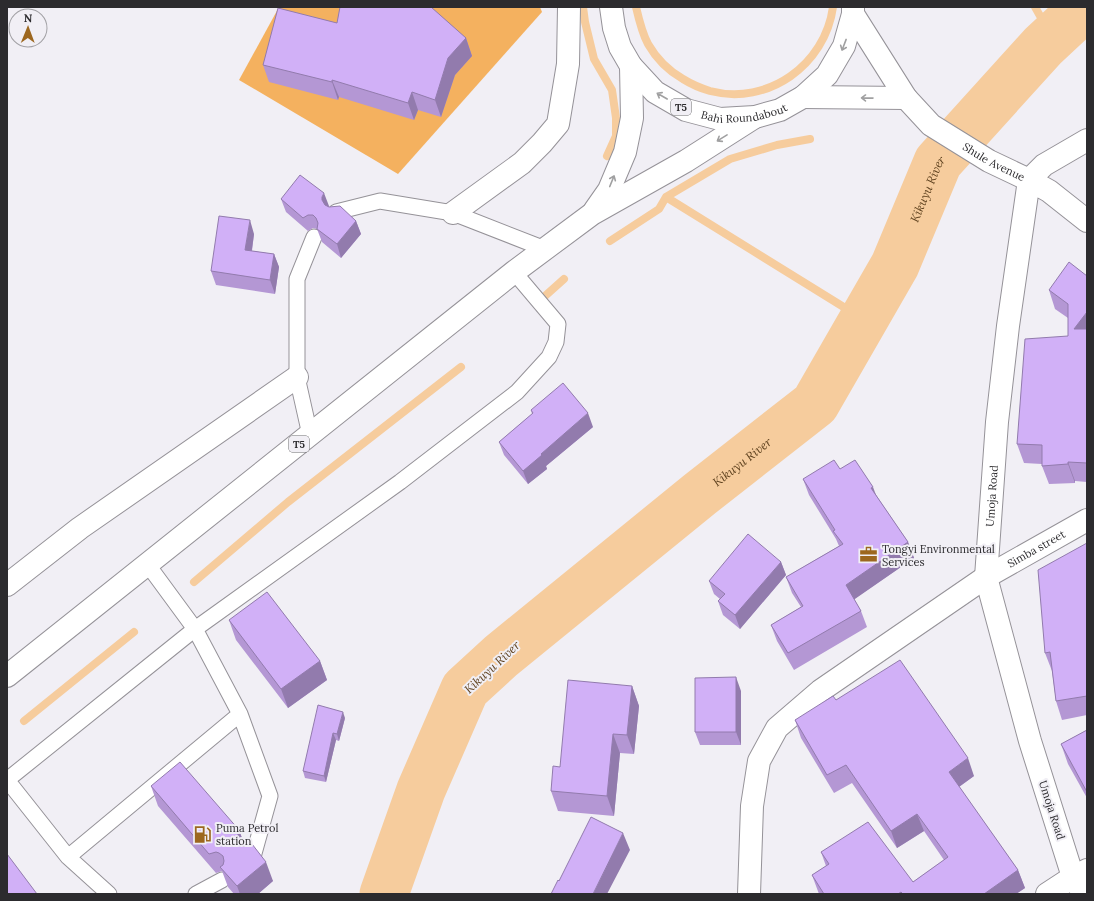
<svg xmlns="http://www.w3.org/2000/svg" width="1094" height="901" viewBox="0 0 1094 901" font-family="Lora,serif">
  <style>
    .green { fill: #f4b15f }
    .lines { fill: none; stroke-linecap: round; stroke-linejoin: round }
    .stream { stroke: #f6cc9d; stroke-width: 8 }
    .river { stroke: #f6cc9d; stroke-width: 49 }
    .lane-casing { stroke: #959298; stroke-width: 17 }
    .street-casing { stroke: #959298; stroke-width: 24 }
    .secondary-casing { stroke: #959298; stroke-width: 24 }
    .highway-casing { stroke: #959298; stroke-width: 24 }
    .lane { stroke: #fff; stroke-width: 15 }
    .street { stroke: #fff; stroke-width: 22 }
    .secondary { stroke: #fff; stroke-width: 22 }
    .highway { stroke: #fff; stroke-width: 22 }
    .wall { fill: #b497d4 }
    .shaded-wall { fill: #927bad }
    .building { fill: #d1b0f7; stroke: #927bad }
    .oneway { stroke: #a0a0a1 }
    .labels { text-anchor: middle; dominant-baseline: central; stroke-width: 4; stroke-linejoin: round; paint-order: stroke }
    .shield { fill: #f1eff5; stroke: #67666a; stroke-width: 1 }
    .shield-label { font-size: 10px; font-weight: bold; fill: #2c2b2e }
    .street-label { font-size: 11px; fill: #2c2b2e; stroke: #f1eff5 }
    .poi-label { font-size: 11px; fill: #2c2b2e; stroke: #f1eff5; text-anchor: start }
    .water-label { font-size: 12px; font-style: italic; fill: #614421; stroke: #f1eff5 }
  </style>
  <rect width="100%" height="100%" fill="#f1eff5"/>
  <path class="green" d="M279,7H540L542,12L398,174L239,80Z"/>
  <g class="lines">
    <path class="stream" d="M583,7L585,22L594,59L612,90L616,118V136L607,156
      M636,7C639,20 642,33 648,44C656,58 669,71 683,79C691,84 700,88 710,91C768,106 825,65 833,7
      M1035,7L1052,37
      M666,197L863,319
      M610,241L659,209L666,197L730,159L777,145L810,139
      M545,296L564,279
      M194,582L288,502L461,367
      M24,721L134,632"/>
    <path class="river" id="s1" d="M384,894L421,790L465,689L501,656L700,494L815,404L895,265L938,162L1043,46L1085,7"/>
    <defs>
      <path id="lane" d="M336,212L380,201L453,213L545,249
        M310,435L297,377V279L314,237
        M148,565L195,629L240,714L270,796L253,857
        M7,780L195,629L400,482L517,392L549,357L556,342L558,324L514,272
        M7,780L68,857L109,894
        M68,857L240,714
        M196,894L222,880"/>
      <g id="street">
        <path d="M453,213L522,163L542,143L558,124L568,64L569,7"/>
        <path d="M7,585L80,528L297,377"/>
        <path id="s2" d="M749,894L752,806L759,761L777,728L820,691L986,577L1087,520"/>
        <path d="M1047,894L1073,877L1087,870"/>
        <path id="s3" d="M1084,894L1073,877L1030,741L986,577L997,422L1008,326L1029,180L1049,191L1087,221"/>
      </g>
      <g id="secondary">
        <path id="s4" d="M853,14L906,98L931,125L989,161L1029,180L1044,165L1087,140"/>
        <path d="M803,97L906,98"/>
      </g>
      <g id="highway">
        <path id="s5" d="M611,7L614,28L620,47L631,66L655,92L686,110L720,119L755,117L780,110L803,97L827,75L844,46L853,14V7"/>
        <path d="M595,210L609,190L625,152L632,118L631,66"/>
        <path d="M7,676L514,272L592,214L686,161L755,117"/>
      </g>
    </defs>
    <use href="#lane" class="lane-casing"/>
    <use href="#street" class="street-casing"/>
    <use href="#secondary" class="secondary-casing"/>
    <use href="#highway" class="highway-casing"/>
    <use href="#lane" class="lane"/>
    <use href="#street" class="street"/>
    <use href="#secondary" class="secondary"/>
    <use href="#highway" class="highway"/>
  </g>
  <path class="wall" d="M337,23L466,38L472,56L455,75L441,117L418,110L414,120L339,97L338,100L269,82L263,65Z
    M281,199L329,206V207L356,221L361,234L341,258L322,242L317,229L313,228L308,231L286,212Z
    M254,234L252,251L274,254L279,267L275,294L216,285L211,271Z
    M1087,276V482L1075,481V483L1049,484L1042,466V464L1024,463L1017,444L1068,336V318L1055,309L1049,290Z
    M531,410L593,427L546,466L547,469L528,484L504,455L499,442L532,414Z
    M840,469L876,495L908,542L914,558L854,599L861,611L867,627L794,670L777,641L771,625L801,607L792,593L786,577L839,546L836,539L809,495L803,479Z
    M1087,543V715L1062,720L1056,701L1052,671L1045,653Z
    M781,562L786,575L740,629L723,615L718,601L720,599L714,594L709,581Z
    M229,620L320,661L327,680L288,708L236,640Z
    M632,686L639,706L634,754L620,753L614,816L558,811L551,791L560,767Z
    M741,691V745H700L695,732Z
    M836,700L974,776L959,787L1018,870L1025,888L1016,894H819L812,875L826,866L821,852L913,882L944,860L924,831L897,848L852,783L834,793L801,738L795,720Z
    M345,718L339,741L336,740L326,782L305,778L303,771Z
    M1087,730V798L1068,764L1061,744Z
    M151,786L239,830L245,846L273,881L258,894H234L228,887L222,871L216,873L158,806Z"/>
  <path class="shaded-wall" d="M466,38L472,56L455,75L441,117L435,100L448,58Z
    M332,80L339,97L338,100L332,82Z
    M412,92L418,110L414,120L408,103Z
    M324,193L329,206L327,210L322,200V197Z
    M250,220L254,234L250,263L245,250Z
    M356,221L361,234L341,258L337,244Z
    M274,254L279,267L275,294L270,280Z
    M1087,312V339L1074,329Z
    M588,413L593,427L546,466L547,469L528,484L523,471L541,454Z
    M1068,462L1075,481V483L1068,464Z
    M873,487L879,503L871,488Z
    M908,542L914,558L852,601L846,585Z
    M781,562L786,575L740,629L735,615Z
    M320,661L327,680L288,708L281,689Z
    M736,677L741,691V745L736,732Z
    M632,686L639,706L634,754L627,735Z
    M343,712L345,718L339,741L337,734Z
    M333,733L336,740L326,782L324,776Z
    M613,734L620,753L614,816L607,796Z
    M968,758L974,776L956,789L949,772Z
    M917,814L924,831L897,848L891,831Z
    M239,830L246,849L244,859L237,839Z
    M623,833L630,850L607,894H593Z
    M266,862L273,881L258,894H240L237,886Z
    M1018,870L1025,888L1016,894H984Z"/>
  <path class="building" d="M340,7H431L466,38L448,58L435,100L412,92L408,103L332,80V82L263,65L278,8L337,23Z
    M300,175L324,193L322,197V200L325,205L329,207L340,206L356,221L337,244L317,229L318,223L316,218L313,215H308L303,218L281,199Z
    M219,216L250,220L245,250L274,254L270,280L211,271Z
    M1069,262L1087,276V312L1074,329H1087V463L1068,462V464L1042,466V445L1017,444L1025,339L1068,336V304L1049,290Z
    M563,383L588,413L541,454L542,455L523,471L499,442L533,413L531,410Z
    M834,460L840,469L855,460L873,487L871,488L908,542L846,585L861,611L788,653L771,625L803,606L786,577L843,544L833,531L835,530L803,479Z
    M748,534L781,562L735,615L718,601L725,594L709,581Z
    M1087,543V696L1056,701L1050,652L1045,653L1038,570Z
    M267,592L320,661L281,689L229,620Z
    M900,660L968,758L949,772L1018,870L984,894H903L901,892L898,894H824L812,875L829,864L821,852L868,822L913,882L948,857L917,814L891,831L846,765L827,775L795,720L833,696L836,700Z
    M736,677V732H695V678Z
    M568,680L632,686L627,735L613,734L607,796L551,791L553,766L560,767Z
    M318,705L343,712L337,734L333,733L324,776L303,771Z
    M1087,730V792L1061,744Z
    M180,762L239,830L237,839L239,844L244,846H248L252,844L266,862L237,886L220,867L223,865L224,861L223,856L219,853L216,852L209,854L151,786Z
    M591,817L623,833L593,894H551L558,880L559,881Z
    M7,854L37,894H7Z"/>
  <defs><path id="oneway-shaft" d="M-6 0H5M1.5-3L5.5 0L1.5 3" fill="none" stroke-width="1.6" stroke-linecap="round" stroke-linejoin="round"/></defs>
  <g class="oneway">
    <use href="#oneway-shaft" transform="translate(844 45) rotate(111)"/>
    <use href="#oneway-shaft" transform="translate(662 96) rotate(-150)"/>
    <use href="#oneway-shaft" transform="translate(867 98) rotate(-179)"/>
    <use href="#oneway-shaft" transform="translate(722 138) rotate(148)"/>
    <use href="#oneway-shaft" transform="translate(612 181) rotate(-68)"/>
  </g>
  <defs>
    <symbol id="office-bare" viewBox="-9 -9 18 18"><path d="M-6-3h4V-5.5h4V-3h4V5H-6ZM-1-4.5V-3h2v-1.5ZM-6 0V1H6V0Z" fill="#9c671f" stroke="#f1eff5" stroke-width="2.5" paint-order="stroke"/></symbol>
    <symbol id="fuel-bare" viewBox="-9 -9 18 18"><path d="M-5.5-6h7V0h2V4h1.3V-2.5L3-4.5l.8-.8L6-3V5H2.5V1h-1V6h-7ZM-4.2-4.7v3.2H.2V-4.7Z" fill="#9c671f" stroke="#f1eff5" stroke-width="2.5" paint-order="stroke"/></symbol>
  </defs>
  <g fill-rule="evenodd">
    <use href="#office-bare" x="856" y="542" width="25" height="25"/>
    <use href="#fuel-bare" x="190" y="822" width="25" height="25"/>
  </g>
  <g class="labels">
    <g class="shield">
      <rect x="671" y="99" width="20" height="16" rx="3"/>
      <rect x="289" y="436" width="20" height="16" rx="3"/>
    </g>
    <g class="shield-label">
      <text x="681" y="107">T5</text>
      <text x="299" y="444">T5</text>
    </g>
    <g class="street-label">
      <text stroke="none"><textPath href="#s5" startOffset="194">Bahi Roundabout</textPath></text>
      <text stroke="none"><textPath href="#s4" startOffset="209">Shule Avenue</textPath></text>
      <text stroke="none"><textPath href="#s3" startOffset="414">Umoja Road</textPath></text>
      <text stroke="none"><textPath href="#s2" startOffset="487">Simba street</textPath></text>
      <text transform="translate(1052 810) rotate(72)">Umoja Road</text>
    </g>
    <g class="poi-label">
      <text x="882" y="549">Tongyi Environmental<tspan x="882" dy="13">Services</tspan></text>
      <text x="216" y="828">Puma Petrol<tspan x="216" dy="13">station</tspan></text>
    </g>
    <g class="water-label">
      <text stroke="none"><textPath href="#s1" startOffset="915">Kikuyu River</textPath></text>
      <text stroke="none"><textPath href="#s1" startOffset="579">Kikuyu River</textPath></text>
      <text transform="translate(492 667) rotate(-43)">Kikuyu River</text>
    </g>
  </g>
  <rect width="1094" height="901" fill="none" stroke="#2c2b2e" stroke-width="16"/>
  <g transform="translate(28 28) rotate(1)"><circle r="19" fill="#f1eff5" stroke="#a2a1a5"/>
  <path d="M0-3L7 15L0 10L-7 15Z" fill="#9c671f"/>
  <text y="-6" font-size="11" font-weight="bold" text-anchor="middle" fill="#2c2b2e">N</text>
  </g>
</svg>
